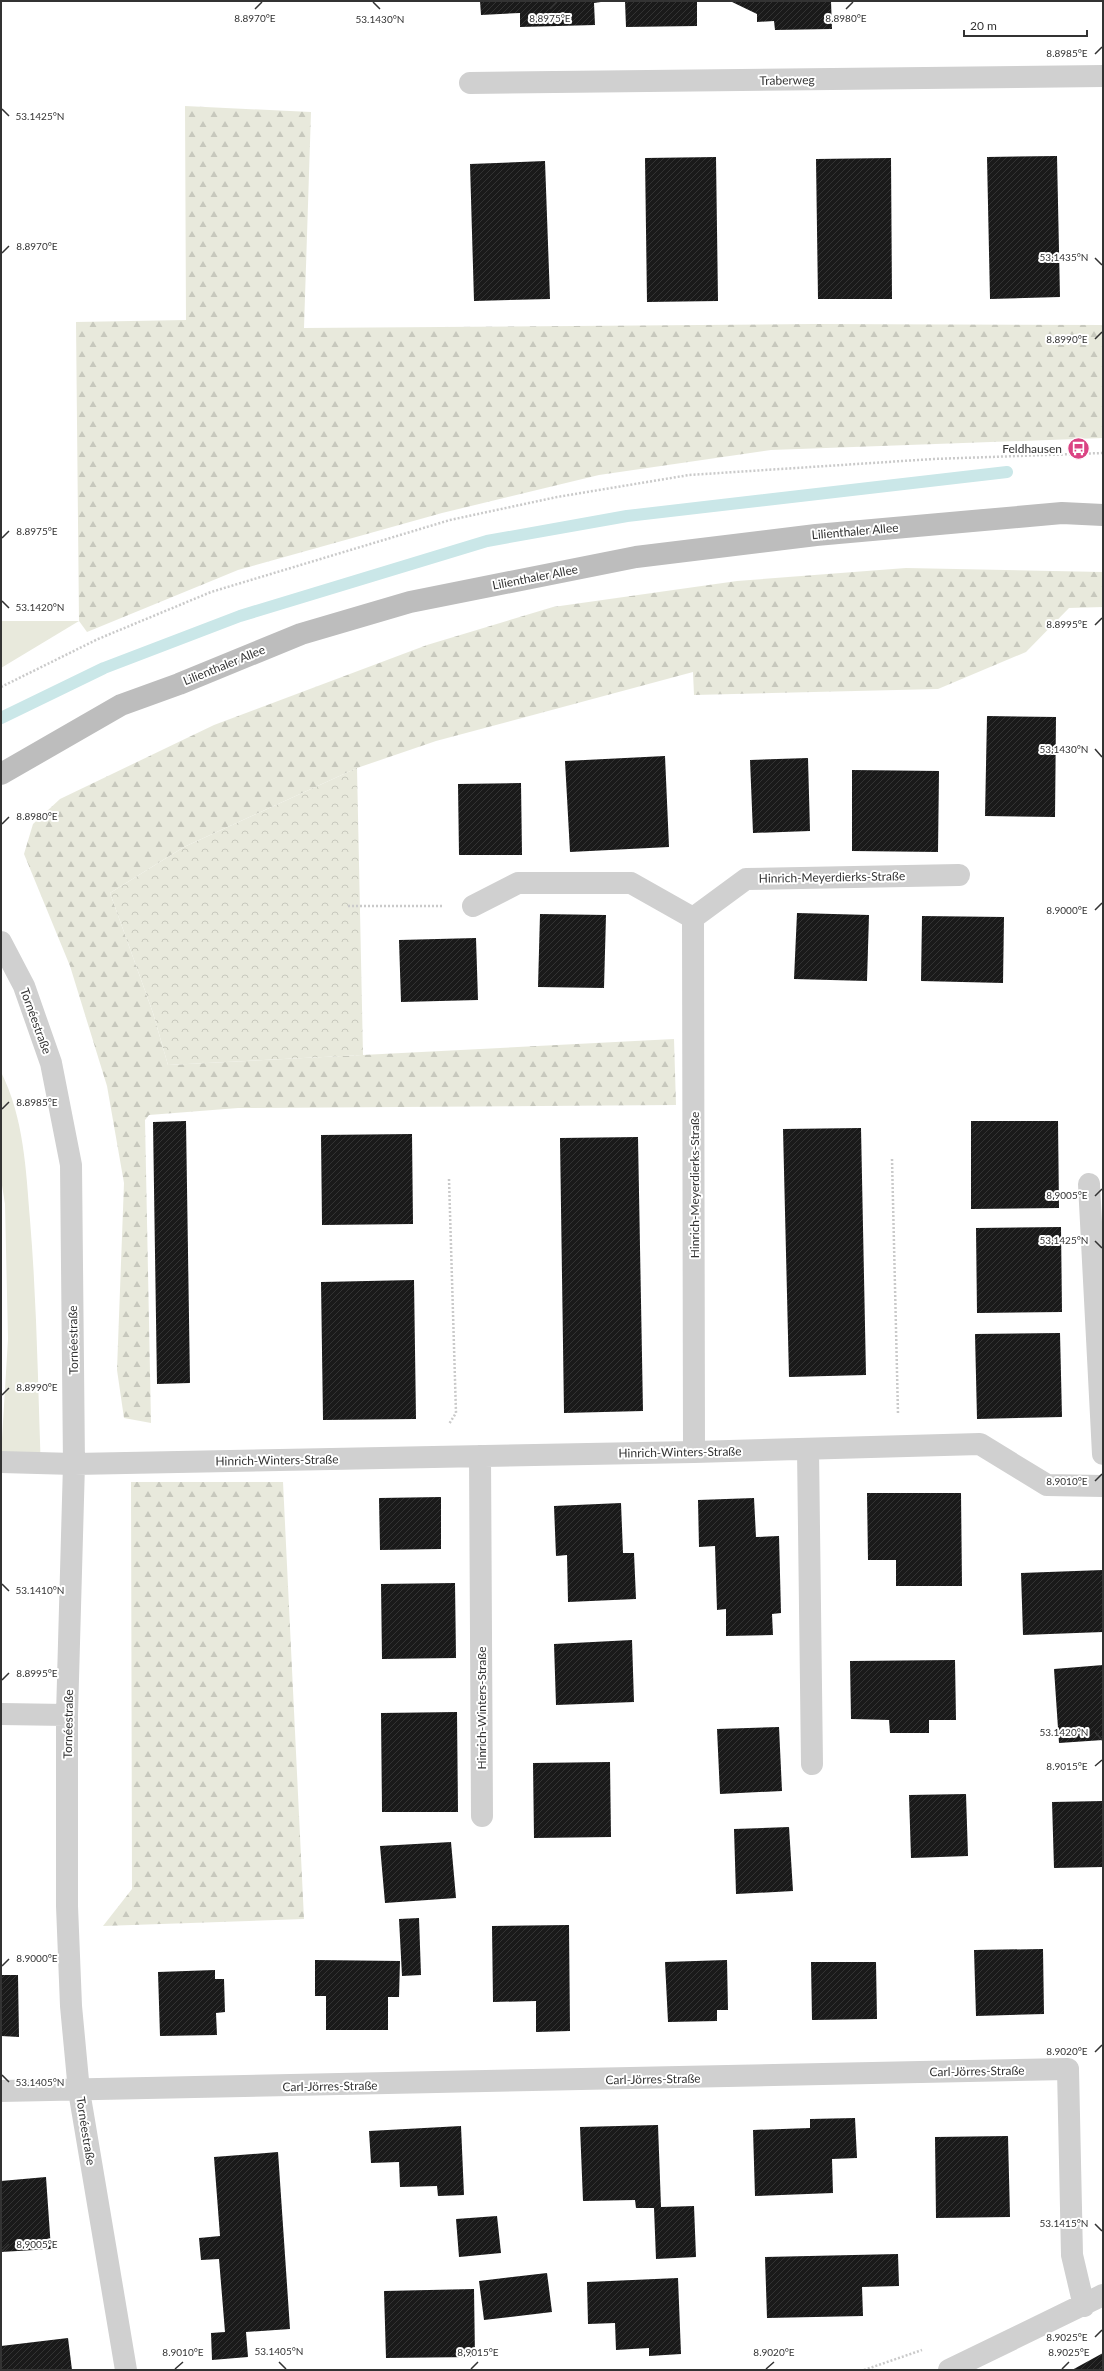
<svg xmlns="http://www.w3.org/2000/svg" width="1104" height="2371" viewBox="0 0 1104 2371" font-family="Lato,sans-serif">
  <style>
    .grass { fill: #e8e9dc }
    .forest { fill: url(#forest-firs) }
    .park { fill: url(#park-crowns) }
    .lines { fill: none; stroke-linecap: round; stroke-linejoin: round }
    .stream { stroke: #cae7e8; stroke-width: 12 }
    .building { fill: url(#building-hatch) }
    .path { stroke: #cacaca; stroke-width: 2.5; stroke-dasharray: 2 2; stroke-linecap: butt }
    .service { stroke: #d0d0d0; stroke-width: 22 }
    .minor { stroke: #d0d0d0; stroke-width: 22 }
    .secondary { stroke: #bdbdbd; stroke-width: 22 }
    .ticks { fill: none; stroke: #333; stroke-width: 1.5 }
    .labels { text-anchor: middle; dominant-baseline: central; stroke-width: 4; stroke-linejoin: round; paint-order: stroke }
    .street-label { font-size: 12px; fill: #333; stroke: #fff }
    .poi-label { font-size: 12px; fill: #333; stroke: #fff; text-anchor: end }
    .ticks-label { font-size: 10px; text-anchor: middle; fill: #333; stroke: #fff; stroke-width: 4; stroke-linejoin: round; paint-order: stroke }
  </style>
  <defs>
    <pattern id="forest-firs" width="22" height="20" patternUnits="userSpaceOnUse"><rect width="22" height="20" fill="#e8e9dc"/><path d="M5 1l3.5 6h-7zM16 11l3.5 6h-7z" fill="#c7c8bd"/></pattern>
    <pattern id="park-crowns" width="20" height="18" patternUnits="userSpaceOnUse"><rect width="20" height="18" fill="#e8e9dc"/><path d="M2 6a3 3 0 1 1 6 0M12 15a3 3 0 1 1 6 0" fill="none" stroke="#c7c8bd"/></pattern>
    <pattern id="building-hatch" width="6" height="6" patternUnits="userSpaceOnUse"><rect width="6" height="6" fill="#1a1a1a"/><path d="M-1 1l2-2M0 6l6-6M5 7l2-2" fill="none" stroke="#333"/></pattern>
  </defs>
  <rect width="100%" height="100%" fill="#fff"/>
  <path class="grass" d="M1,621H79L1,668Z
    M1,1072C24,1118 26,1170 30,1220C37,1304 38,1388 41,1472L1,1455L8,1339L5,1204L1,1179Z"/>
  <path class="forest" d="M185,106L311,112L304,328L814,324L1103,325V438L771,450L599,475L442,513L238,570L87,632L79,621L76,322L186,320Z
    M906,568L1103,572V607L1069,608L1026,652L938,689L694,695L693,672L436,741L357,768L184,847L110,893L153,1013L168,1065L674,1039L676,1105L238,1108L149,1115L145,1120L151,1423L124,1418L117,1370L124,1183L107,1086L70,966L24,854L33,824L60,799L214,725L427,645L553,607L737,581Z
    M131,1482H283L304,1919L103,1926L132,1889Z"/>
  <path class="park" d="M357,768L363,1055L168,1065L153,1013L110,893L184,847Z"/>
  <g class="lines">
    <path class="stream" d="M1,718L104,668L240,616L487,541L627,516L1007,472"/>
  </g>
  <path class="building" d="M480,1H601V2L594,3L595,25L520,27V13L481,15Z
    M625,1H697V26L626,27Z
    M730,1H831L832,29L775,30L774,21L757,22V14Z
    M1057,156L1060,297L990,299L987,157Z
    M716,157L718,301L647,302L645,158Z
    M891,158L892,299H818L816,159Z
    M545,161L550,299L474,301L470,164Z
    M987,716L1056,717L1055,817L985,816Z
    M665,756L669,847L570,852L565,761Z
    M808,758L810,831L753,833L750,760Z
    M852,770L939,771L938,852L852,851Z
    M521,783L522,855H459L458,784Z
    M797,913L869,915L867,981L794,979Z
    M540,914L606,915L604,988L538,987Z
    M922,916L1004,917L1003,983L921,981Z
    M476,938L478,1000L401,1002L399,940Z
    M186,1121L190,1383L157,1384L153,1122Z
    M971,1121H1058L1059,1208L971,1209Z
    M861,1128L866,1375L789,1377L783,1129Z
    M412,1134L413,1224L322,1225L321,1135Z
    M638,1137L643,1411L564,1413L560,1138Z
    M1061,1227L1062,1312L977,1313L976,1228Z
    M414,1280L416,1419L323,1420L321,1282Z
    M1060,1333L1062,1417L977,1419L975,1334Z
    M867,1493H961L962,1586H896V1560H868Z
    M441,1497V1549L380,1550L379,1498Z
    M754,1498L756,1537L779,1536L781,1613L772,1614L773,1635L726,1636V1609L717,1610L715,1546L699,1547L698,1500Z
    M621,1503L623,1553H634L636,1599L568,1602L567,1555L556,1556L554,1506Z
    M1103,1570V1632L1023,1635L1021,1573Z
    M455,1583L456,1658L382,1659L381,1584Z
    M632,1640L634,1702L556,1705L554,1644Z
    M955,1660L956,1720H929V1733H890L889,1720L851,1719L850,1661Z
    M1103,1665V1740L1059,1743L1054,1669Z
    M457,1712L458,1812H382L381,1713Z
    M779,1727L782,1791L720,1794L717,1729Z
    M610,1762L611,1837L534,1838L533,1763Z
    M966,1794L968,1856L911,1858L909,1795Z
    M1103,1801V1867L1054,1868L1052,1802Z
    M789,1827L793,1891L736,1894L734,1829Z
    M451,1842L456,1898L385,1903L380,1846Z
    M419,1918L421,1975L402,1976L399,1919Z
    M569,1925L570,2031L536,2032V2001L493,2002L492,1926Z
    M1043,1949L1044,2014L976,2016L974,1950Z
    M315,1960L400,1961L399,1997H388V2030H326V1996H315Z
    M727,1960L728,2010H717V2021L668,2022L665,1962Z
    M811,1962H876L877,2019L812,2020Z
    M215,1970V1979H224L225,2012L216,2013L217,2035L160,2036L158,1972Z
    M1,1975H18L19,2037L1,2036Z
    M855,2118L857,2158L832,2159L833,2193L755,2196L753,2130L810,2128V2119Z
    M658,2125L661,2207L694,2206L696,2257L656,2259L654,2208H636L635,2200L583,2201L580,2127Z
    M461,2126L464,2195L438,2196L437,2186L400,2187L399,2162L371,2163L369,2131Z
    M1008,2136L1010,2217L936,2218L935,2137Z
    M278,2152L290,2329L246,2332L248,2357L212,2360L211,2333L225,2332L219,2259L201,2260L199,2238L220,2236L214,2157Z
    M46,2177L51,2249L1,2252V2181Z
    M497,2216L501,2253L459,2257L456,2219Z
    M898,2254L899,2286L862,2287L863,2316L767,2318L765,2257Z
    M547,2273L552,2312L484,2320L479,2281Z
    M678,2278L681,2354L649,2356V2348L616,2350L615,2323L588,2324L587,2282Z
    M474,2289L475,2357L386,2358L384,2291Z
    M68,2338L72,2370H2L1,2346Z
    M1103,2353V2370H1072Z"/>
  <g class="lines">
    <path class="path" d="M1,687L98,639L211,592L450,520L557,497L689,475L933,459L1103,453
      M348,906H442
      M892,1159L898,1414
      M449,1179L456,1413L449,1424
      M864,2370L922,2350"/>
    <path class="service" d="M470,83L1103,76
      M1,1462L74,1464"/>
    <path class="minor" d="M473,906L518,883H631L693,918L746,879L959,875
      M693,918L694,1452
      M1,942L24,986L51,1063L71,1165L74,1464L67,1715V1906L71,2006L79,2091L126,2370
      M1089,1184L1103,1454
      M808,1449L812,1764
      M480,1456L482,1816
      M74,1464L694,1452L980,1444L1047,1485L1103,1486
      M1,1714L67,1715
      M1,2091L1068,2069L1072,2255L1084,2306
      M949,2370L1103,2295"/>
    <path class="secondary" d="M1,774L121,705L179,684L301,634L410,602L636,557L816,535L1062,513L1103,515"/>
  </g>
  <path class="ticks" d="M373,2L380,9M255,9L262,2M550,9L557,2M846,9L853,2M1095,54L1102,47M2,109L9,116M2,253L9,246M1095,258L1102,265M1095,339L1102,332M2,538L9,531M2,601L9,608M1095,625L1102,618M1095,749L1102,757M2,824L9,817M1095,910L1102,903M2,1109L9,1102M1095,1196L1102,1189M1095,1241L1102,1248M2,1395L9,1388M1095,1481L1102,1474M2,1584L9,1591M2,1680L9,1673M1095,1732L1102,1740M1095,1766L1102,1760M2,1966L9,1959M1095,2052L1102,2045M2,2075L9,2082M1095,2224L1102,2231M2,2251L9,2244M1095,2337L1102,2330M279,2362L286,2369M175,2369L183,2362M471,2369L478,2362M766,2369L774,2362M1062,2369L1069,2362"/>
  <defs>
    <symbol id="bus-disc" viewBox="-11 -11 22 22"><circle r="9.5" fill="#db4383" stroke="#fff"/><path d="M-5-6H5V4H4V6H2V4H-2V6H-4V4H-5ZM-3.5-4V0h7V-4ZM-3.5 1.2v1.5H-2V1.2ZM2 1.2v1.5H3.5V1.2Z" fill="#fff"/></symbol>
  </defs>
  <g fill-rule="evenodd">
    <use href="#bus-disc" x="1066" y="436" width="25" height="25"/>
  </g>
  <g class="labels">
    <g class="street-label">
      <text transform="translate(787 80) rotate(-1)">Traberweg</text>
      <text transform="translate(855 531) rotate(-5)">Lilienthaler Allee</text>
      <text transform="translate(535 577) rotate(-11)">Lilienthaler Allee</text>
      <text transform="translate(224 665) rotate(-22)">Lilienthaler Allee</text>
      <text transform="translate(832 877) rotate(-1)">Hinrich-Meyerdierks-Straße</text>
      <text transform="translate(36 1021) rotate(70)">Tornéestraße</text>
      <text transform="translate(694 1185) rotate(-90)">Hinrich-Meyerdierks-Straße</text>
      <text transform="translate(73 1340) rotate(-91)">Tornéestraße</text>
      <text transform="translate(680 1452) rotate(-1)">Hinrich-Winters-Straße</text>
      <text transform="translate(277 1460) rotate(-1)">Hinrich-Winters-Straße</text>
      <text transform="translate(481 1708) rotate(-90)">Hinrich-Winters-Straße</text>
      <text transform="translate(68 1724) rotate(-89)">Tornéestraße</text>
      <text transform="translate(977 2071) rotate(-1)">Carl-Jörres-Straße</text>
      <text transform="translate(653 2079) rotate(-1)">Carl-Jörres-Straße</text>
      <text transform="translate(330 2086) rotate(-1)">Carl-Jörres-Straße</text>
      <text transform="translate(86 2131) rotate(81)">Tornéestraße</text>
    </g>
    <g class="poi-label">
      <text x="1062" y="448">Feldhausen</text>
    </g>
  </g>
  <g class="ticks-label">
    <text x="255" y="22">8.8970°E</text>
    <text x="550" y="22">8.8975°E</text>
    <text x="846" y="22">8.8980°E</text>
    <text x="380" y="23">53.1430°N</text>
    <text x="1067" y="57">8.8985°E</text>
    <text x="40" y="120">53.1425°N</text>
    <text x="37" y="250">8.8970°E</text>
    <text x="1064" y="261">53.1435°N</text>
    <text x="1067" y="343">8.8990°E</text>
    <text x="37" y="535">8.8975°E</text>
    <text x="40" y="611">53.1420°N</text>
    <text x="1067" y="628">8.8995°E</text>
    <text x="1064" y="753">53.1430°N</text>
    <text x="37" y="820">8.8980°E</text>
    <text x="1067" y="914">8.9000°E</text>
    <text x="37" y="1106">8.8985°E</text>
    <text x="1067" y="1199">8.9005°E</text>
    <text x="1064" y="1244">53.1425°N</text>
    <text x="37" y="1391">8.8990°E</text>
    <text x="1067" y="1485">8.9010°E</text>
    <text x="40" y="1594">53.1410°N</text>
    <text x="37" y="1677">8.8995°E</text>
    <text x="1064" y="1736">53.1420°N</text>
    <text x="1067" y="1770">8.9015°E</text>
    <text x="37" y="1962">8.9000°E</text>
    <text x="1067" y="2055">8.9020°E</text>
    <text x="40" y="2086">53.1405°N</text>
    <text x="1064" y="2227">53.1415°N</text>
    <text x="37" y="2248">8.9005°E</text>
    <text x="1067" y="2341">8.9025°E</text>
    <text x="279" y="2355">53.1405°N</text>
    <text x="183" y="2356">8.9010°E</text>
    <text x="478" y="2356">8.9015°E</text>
    <text x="774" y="2356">8.9020°E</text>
    <text x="1069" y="2356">8.9025°E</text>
  </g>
  <rect width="1104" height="2371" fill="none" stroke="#333333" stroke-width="4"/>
  <path d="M964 30v6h123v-6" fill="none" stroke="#333333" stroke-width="2"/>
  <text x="970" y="30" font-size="12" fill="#333333" stroke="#ffffff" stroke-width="3" paint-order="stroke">20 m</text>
</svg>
